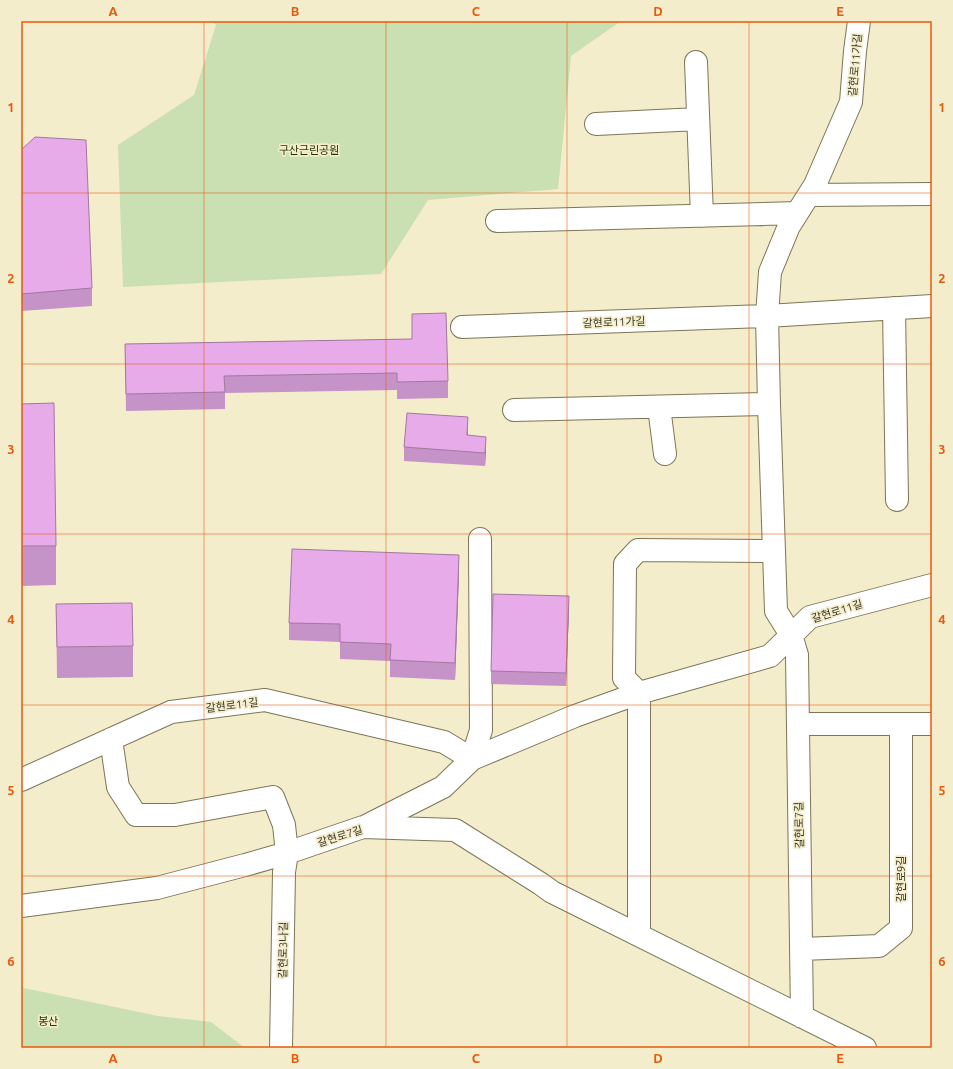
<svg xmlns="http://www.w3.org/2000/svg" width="953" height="1069" viewBox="0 0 953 1069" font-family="Ubuntu,'Noto Sans KR',sans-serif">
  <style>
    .green { fill: #cadfb2 }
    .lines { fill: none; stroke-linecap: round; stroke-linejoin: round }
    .minor-casing { stroke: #7c7557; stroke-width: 24 }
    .minor { stroke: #fff; stroke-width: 22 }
    .wall { fill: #c693c8 }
    .shaded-wall { fill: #a178a2 }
    .building { fill: #e6abe8; stroke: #a178a2 }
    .grid { fill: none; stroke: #e8590c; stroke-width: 1; stroke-opacity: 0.55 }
    .labels { text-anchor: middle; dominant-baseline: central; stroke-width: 3.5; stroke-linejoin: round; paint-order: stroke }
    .street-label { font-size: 11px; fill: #3a372a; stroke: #f4edcb }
    .park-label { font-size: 11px; fill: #243700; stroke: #f4edcb }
    .neatline { fill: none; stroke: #e8590c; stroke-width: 1.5 }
    .grid-label { font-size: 13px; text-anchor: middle; font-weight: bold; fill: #e8590c }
  </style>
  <rect width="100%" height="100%" fill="#f4edcb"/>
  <path class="green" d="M212,21H621L571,56L558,189L428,200L381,274L123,287L118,145L194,95L216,25Z
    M21,985L24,988L158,1016L211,1022L245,1048H21Z"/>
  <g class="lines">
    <defs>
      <path id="minor" d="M696,62L702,216
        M596,124L698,119
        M809,195L932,194
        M497,221L797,213
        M894,308L897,500
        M462,327L767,316L932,306
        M659,407L665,454
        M514,410L769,404
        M639,693L624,678L625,564L638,550L773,551
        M798,724H932
        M111,739L118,787L136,815H175L273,797L284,825L287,853L284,872L281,1048
        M472,759L481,730L480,539
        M21,780L171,712L265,700L444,742L472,759
        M366,826L443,787L472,759L575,716L639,693L770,656L810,617L932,585
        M21,906L157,888L245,865L287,853L363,827L455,830L541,884L552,892L865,1048
        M639,935V693
        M801,949L879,946L901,928V724
        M802,1017L797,655L791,635L776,611L769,404L767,316L770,272L789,226L815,185L851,102L855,51L859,21"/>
    </defs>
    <use href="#minor" class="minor-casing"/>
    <use href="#minor" class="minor"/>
  </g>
  <path class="wall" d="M21,150L92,288V306L21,311Z
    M412,339L448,381V398L397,399V390L225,393V409L126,411L125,344Z
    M21,404L56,546V585L21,586Z
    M468,430V436L486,450L485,466L404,461V447Z
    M459,573L455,680L390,677V661L340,659V642L289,640V623Z
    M56,604L133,646V677L57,678Z
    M569,609L566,686L491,684V671Z"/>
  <path class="shaded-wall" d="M468,417V430L467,449V435Z
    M486,437V450L485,466V453Z
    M459,555V573L455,680V663Z
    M569,596V609L566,686V673Z"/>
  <path class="building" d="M35,137L86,140L92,288L21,294V150Z
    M446,313L448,381L397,382V373L224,376L225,392L126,394L125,344L412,339V314Z
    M54,403L56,546H21V404Z
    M407,413L468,417L467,435L486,437L485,453L404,447Z
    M292,549L459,555L455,663L390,660L391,644L340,642V624L289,623Z
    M493,594L569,596L566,673L491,671Z
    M132,603L133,646L57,647L56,604Z"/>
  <path class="grid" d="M204,21V1048M386,21V1048M567,21V1048M749,21V1048M21,193H932M21,364H932M21,534H932M21,705H932M21,876H932"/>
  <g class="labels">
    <g class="street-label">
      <text transform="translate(855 65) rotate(-85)">갈현로11가길</text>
      <text transform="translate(614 322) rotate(-2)">갈현로11가길</text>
      <text transform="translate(837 611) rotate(-17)">갈현로11길</text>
      <text transform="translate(232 705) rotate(-7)">갈현로11길</text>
      <text transform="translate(799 825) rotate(-91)">갈현로7길</text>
      <text transform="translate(340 836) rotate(-17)">갈현로7길</text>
      <text transform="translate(901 879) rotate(-90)">갈현로9길</text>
      <text transform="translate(283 950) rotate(-89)">갈현로3나길</text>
    </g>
    <g class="park-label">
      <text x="309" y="150">구산근린공원</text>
      <text x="48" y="1021">봉산</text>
    </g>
  </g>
  <rect width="953" height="1069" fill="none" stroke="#f4edcb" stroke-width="44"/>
  <rect x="22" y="22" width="909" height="1025" class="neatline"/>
  <g class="grid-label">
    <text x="113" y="16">A</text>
    <text x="295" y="16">B</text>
    <text x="476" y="16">C</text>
    <text x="658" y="16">D</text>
    <text x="840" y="16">E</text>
    <text x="11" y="112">1</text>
    <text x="942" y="112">1</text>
    <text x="11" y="283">2</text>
    <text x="942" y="283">2</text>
    <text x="11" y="454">3</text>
    <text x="942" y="454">3</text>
    <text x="11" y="624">4</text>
    <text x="942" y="624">4</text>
    <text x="11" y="795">5</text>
    <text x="942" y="795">5</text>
    <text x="11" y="966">6</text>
    <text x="942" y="966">6</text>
    <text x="113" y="1063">A</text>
    <text x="295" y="1063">B</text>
    <text x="476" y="1063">C</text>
    <text x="658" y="1063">D</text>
    <text x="840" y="1063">E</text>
  </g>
</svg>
